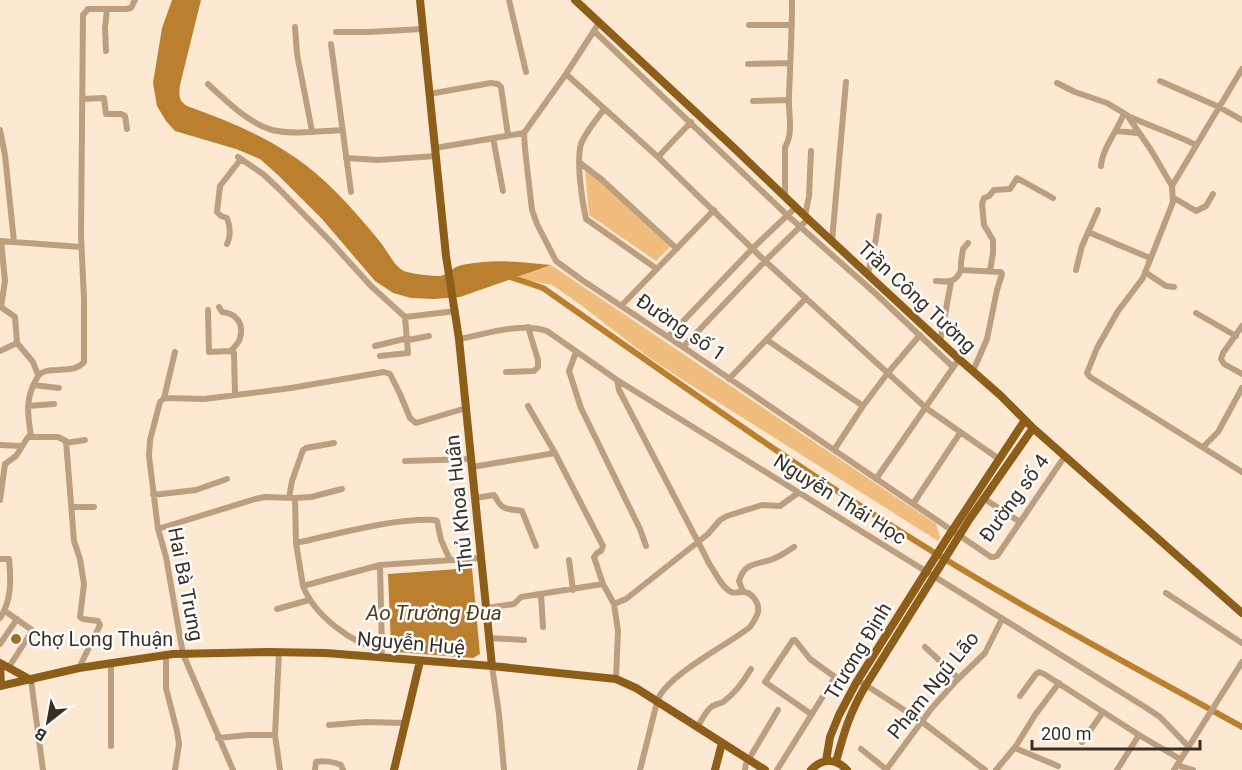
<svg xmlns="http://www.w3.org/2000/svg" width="1242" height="770" viewBox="0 0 1242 770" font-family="Roboto,sans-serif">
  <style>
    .green { fill: #f1bd7f }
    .water { fill: #bb802f }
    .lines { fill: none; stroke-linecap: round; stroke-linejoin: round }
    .canal { stroke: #bb802f; stroke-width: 6 }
    .minor { stroke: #bb9f80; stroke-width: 6 }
    .major { stroke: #8d5e19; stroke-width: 8 }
    .poi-dot { fill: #a06c24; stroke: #fff; stroke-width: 2 }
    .labels { text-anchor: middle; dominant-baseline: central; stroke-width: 5; stroke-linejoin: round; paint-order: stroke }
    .street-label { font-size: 20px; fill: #383027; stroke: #fff }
    .poi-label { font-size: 20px; fill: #383027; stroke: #fff; text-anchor: start }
    .water-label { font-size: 21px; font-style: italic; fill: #533918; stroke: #fff }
  </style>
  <rect width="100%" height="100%" fill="#fde9d2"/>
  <path class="green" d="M587,168L672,245L656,261L589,215L585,171Z
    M551,265L936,524L940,537L938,541L686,382L647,356L578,303L552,285L514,278Z"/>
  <path class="water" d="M172,0H201L180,85C179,95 178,100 187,106C245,127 292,147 336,192C352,208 367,226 381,243C388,252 394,266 404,271C411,274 433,276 440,276C446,275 451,270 456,267C463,264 475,263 483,262C506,260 529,263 551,265L460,297L434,299L411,298L393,293L375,281L322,219L279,176L260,159L236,149L175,131L166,121L157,106L153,83L162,28Z
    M472,568L480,654L473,658L396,652L391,645L388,574Z"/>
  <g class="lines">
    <path class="canal" d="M510,277L543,288C662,371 780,456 903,533C1013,603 1129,664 1242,727"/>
    <path class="minor" d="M509,0L526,72
      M599,23L566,74L524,133L525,149L532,210L537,224L556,261L582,280L683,347L991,557H994L997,556L1065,456
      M749,25H792
      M295,27L297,54L312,131
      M594,31L787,215L876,294L953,367
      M336,32H369L422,29
      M331,44L351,192
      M106,51L105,28L107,9
      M748,64L790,63
      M1242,69L1172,186L1173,202L1143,278L1118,311L1097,348L1087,373L1090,377L1242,472
      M566,74L658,157L765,261L926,408L999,459
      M1160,81L1219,107L1242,120
      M1057,83L1075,92L1107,103L1127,115L1151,150L1172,186
      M208,84C225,100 250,124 272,130C293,135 321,131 342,130
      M429,94L491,83L498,84L501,87L508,135
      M82,99L104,98L106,114H121L125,116L127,129
      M753,101L789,100
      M604,109C597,119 585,133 581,144C576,161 582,201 586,219L657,269
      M1128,116C1150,126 1174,134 1196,145
      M0,130L5,155L14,242
      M1116,131L1138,133
      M493,138L503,191
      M435,148L524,133
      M238,157L263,174L278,188L331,242L371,286L405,317L408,353L380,356
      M658,157L691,122
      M346,158L378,160L436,156
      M580,163L601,179L677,249
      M1101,166C1102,149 1118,130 1124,113
      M785,196V147C794,133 788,114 789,97C790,65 792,33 792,0
      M1174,198L1196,211L1206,206L1213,194
      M805,216L809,196L811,151
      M1088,232L1150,258
      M0,241L81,247
      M1,241L5,281L1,307L15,317L17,343L33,362L38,375
      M832,241L846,82
      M227,244C231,236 230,226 227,218L221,216L217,212L220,186L241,159
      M961,270V262L963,249L968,243
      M1076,270L1082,246L1098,210
      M990,271L993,253V240L984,225L982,204L984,198L989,196L994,190L1010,189L1017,178L1053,198
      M1145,272L1166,286L1174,287
      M868,274L876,238L879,216
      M936,281C948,282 956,283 961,270L1001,272L1002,274L997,290L987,339L973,371
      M621,306L714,210
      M219,307L222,312C236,313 244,323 240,338C239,343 234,347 231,351
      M208,310L209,352L230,351L234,353L235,395
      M1196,313L1236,336
      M405,317L456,311
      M1242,326L1223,353L1221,359L1224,364L1242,374
      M668,337L753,248L796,207
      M459,339C486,334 521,322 547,331L617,380L1145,707L1160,717L1188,746
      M408,340L429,336
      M767,340L863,406
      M940,342L951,282
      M375,346L408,338
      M683,347L765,261L808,219
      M0,351L17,343
      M175,352L164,398L160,402L150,440L149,456L158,529L166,557L183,654L233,770
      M576,352L569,371L581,408L640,529L646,546
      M506,372L534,371L538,367V360L528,327
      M729,379L806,298
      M617,380L619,390L710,565C715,572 722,588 731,592C735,594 740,591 745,592C749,593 751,594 753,597C763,608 757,617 750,627C728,645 664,676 657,702L640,770
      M33,385L59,388
      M164,398L204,399L291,388L384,372L390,374L400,394L410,418L416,423L466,408
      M28,406L54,404
      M528,406L555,453L603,546L601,551L597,553L594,557L603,584L614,604L626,599L708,534L720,520L727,516L762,505L780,506L798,493
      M31,436C28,417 25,400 35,382C36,379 38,376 40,374C44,370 52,370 58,370C68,369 77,370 84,362V299L81,235L83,15L88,9H126L131,8L135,0
      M66,443L85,440
      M0,445L21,446
      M1203,447L1218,432L1242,388
      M834,450L863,406L887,374L920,335
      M405,461L471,459
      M472,467L555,453
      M876,479L959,359
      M153,495L196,490L227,479
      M289,498L292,481L303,450L306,448L334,443
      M475,498L494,495C496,497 497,501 499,503C504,511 515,509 522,511L536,546
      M983,498L1020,522
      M0,500L5,464L16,456L28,437H58L66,441L74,541L80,559L84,584L80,617L83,619L98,621L100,625L79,668
      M913,504L960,433
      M72,507H94
      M158,529L255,499L265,497L295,498
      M296,543C338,534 392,518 435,520L437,521L441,540L450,560
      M0,559H9C11,579 12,600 0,618
      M569,560L573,590
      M380,565L382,651
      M303,586L296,543L295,498L311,497L342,489
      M743,592L739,581C745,561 758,565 773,559C781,556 788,551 794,547
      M1166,593L1242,643
      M541,595L543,627
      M614,604L618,631L616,679
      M486,608L514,604L521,597L603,584
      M277,609L309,600
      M5,611L46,640
      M489,638L524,640
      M0,644L17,619
      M925,647L958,678
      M382,650C352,644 314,615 303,586L380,565L481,558
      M279,652L275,735L280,770
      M166,655V688L177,731L179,744L175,770
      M492,666L499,714L504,770
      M9,667L32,631
      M31,680L43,770
      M858,680L921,721L985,770
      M1020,696L1036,674L1039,672L1044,674L1139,735L1180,759
      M329,725L366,722L405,723
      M697,728C701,721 705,713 710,708C714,704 719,704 723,702C734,694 744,681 751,669
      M218,738L248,735H275
      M1082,742L1103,712
      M111,746V663
      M1015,748L1058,766
      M861,749L886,769
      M1177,765L1193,770
      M315,770L316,762C323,760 335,762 341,765L343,770
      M745,770L746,764L778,710
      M777,770L835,677L810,659L795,640H793L765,682L811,714
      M886,770L931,709L957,680L985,653L1002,619
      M996,770L1016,746L1035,715L1059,683
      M1117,770L1139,735
      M1174,770L1242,662"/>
    <path class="major" d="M420,0L446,256L459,339L492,666
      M575,0L732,146L808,219L959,359L1000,395L1033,428L1242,613
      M0,663L31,680
      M0,664L1,686
      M0,686L79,668L173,654L269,652L326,653L492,666L616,679L636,688L765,770
      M826,761L830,737L839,715L856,683L946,540L1025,420
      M836,762C844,732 850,712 866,685L969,520L1033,428
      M394,770L420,661
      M715,770L722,743
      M811,770C822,758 836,758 847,770"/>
  </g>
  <circle class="poi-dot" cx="16" cy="639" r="6"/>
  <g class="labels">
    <g class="street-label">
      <text transform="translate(917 297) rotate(43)">Trần Công Tường</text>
      <text transform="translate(681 327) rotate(34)">Đường số 1</text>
      <text transform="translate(1014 498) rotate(-54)">Đường số 4</text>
      <text transform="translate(840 499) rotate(32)">Nguyễn Thái Học</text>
      <text transform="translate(459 503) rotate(-96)">Thủ Khoa Huân</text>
      <text transform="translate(186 584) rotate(79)">Hai Bà Trưng</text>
      <text transform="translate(411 643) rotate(5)">Nguyễn Huệ</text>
      <text transform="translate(858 651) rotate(-59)">Trương Định</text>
      <text transform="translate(933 685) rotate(-51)">Phạm Ngũ Lão</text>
    </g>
    <g class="poi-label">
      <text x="28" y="639">Chợ Long Thuận</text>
    </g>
    <g class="water-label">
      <text x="434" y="613">Ao Trường Đua</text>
    </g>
  </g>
  <g transform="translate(48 722) rotate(211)" stroke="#ffffff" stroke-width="4.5" paint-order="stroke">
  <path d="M0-4.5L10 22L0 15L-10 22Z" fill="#383027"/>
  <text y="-9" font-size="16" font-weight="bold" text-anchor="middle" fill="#383027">B</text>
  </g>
  <path d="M1032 740v9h168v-9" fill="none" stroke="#383027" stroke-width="3"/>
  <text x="1041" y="740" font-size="18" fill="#383027" stroke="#ffffff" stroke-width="4.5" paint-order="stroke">200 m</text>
</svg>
